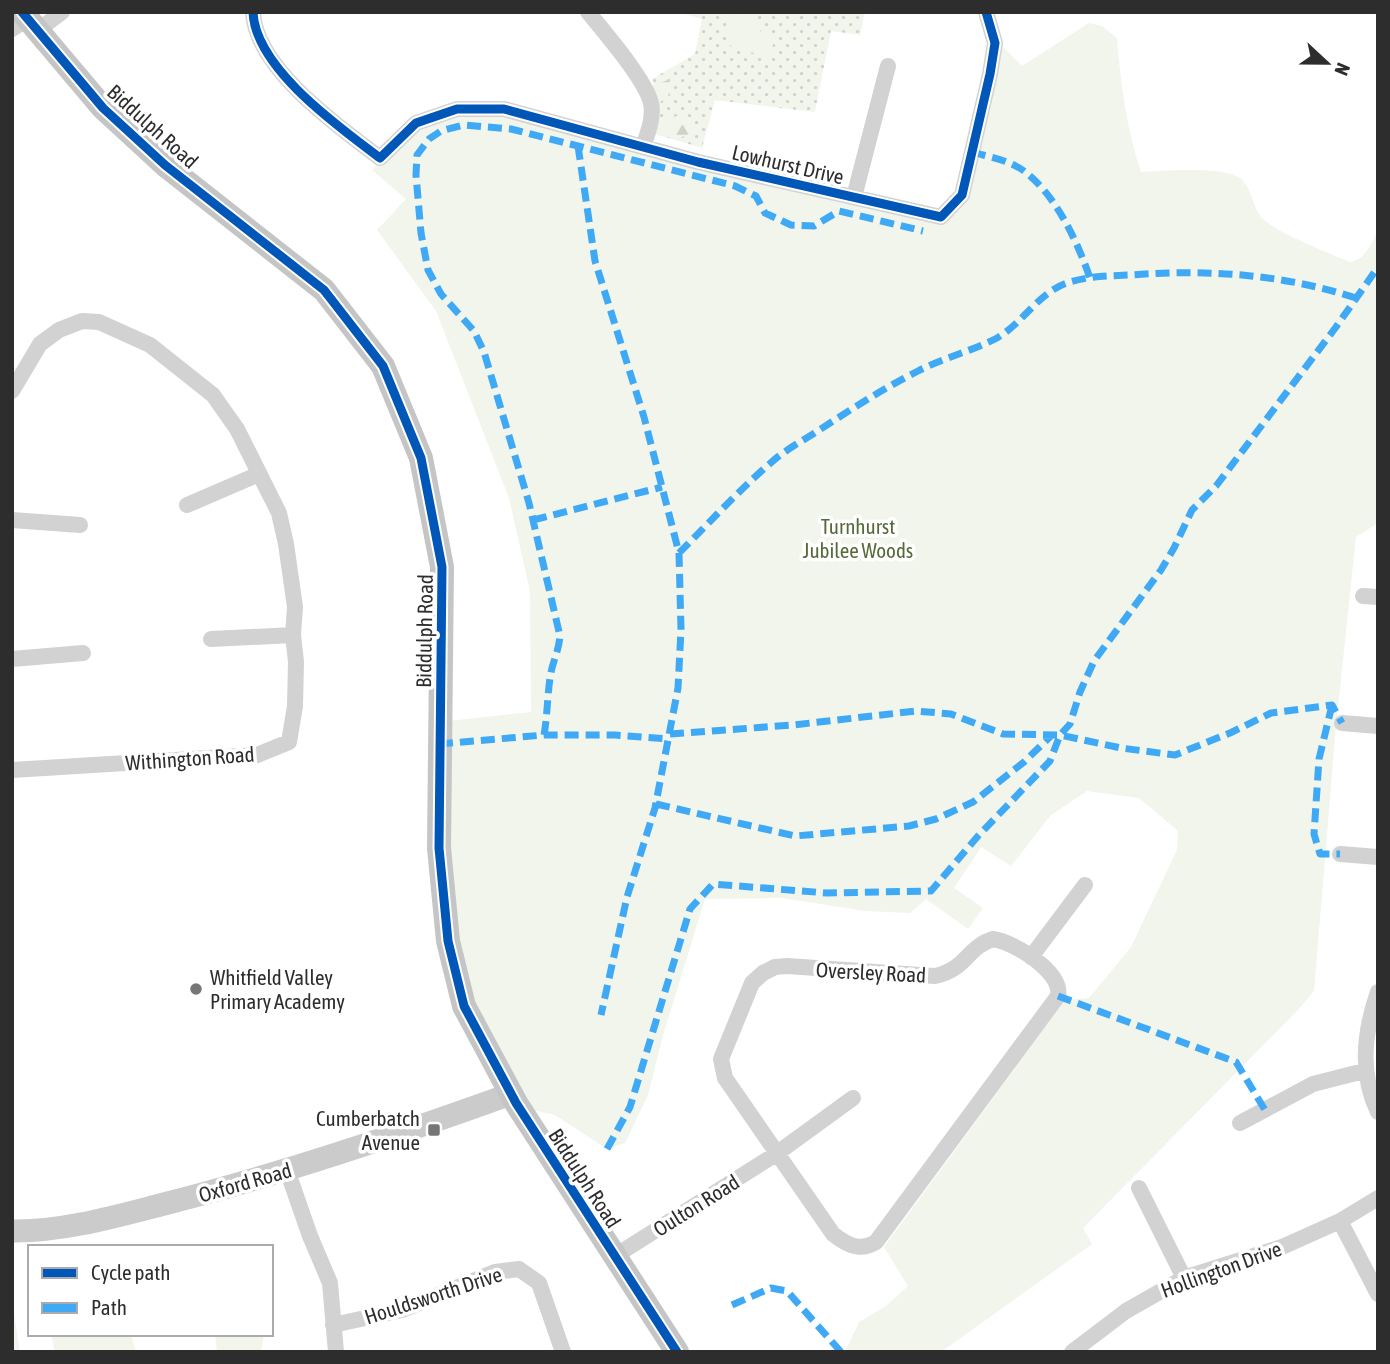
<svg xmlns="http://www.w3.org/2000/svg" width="1390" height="1364" viewBox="0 0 1390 1364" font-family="'Asap Condensed',sans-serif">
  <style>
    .grass { fill: url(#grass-dots) }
    .forest { fill: url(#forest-firs) }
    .park { fill: #f1f5eb }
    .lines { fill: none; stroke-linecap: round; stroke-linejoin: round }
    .street { stroke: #d2d2d2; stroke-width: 16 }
    .secondary { stroke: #cbcbcb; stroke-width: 23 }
    .primary { stroke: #c5c5c5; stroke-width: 24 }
    .quiet { stroke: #3fa9f5; stroke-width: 7; stroke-dasharray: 14 7; stroke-linecap: butt }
    .cycleway-casing { stroke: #fff; stroke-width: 13 }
    .cycleway { stroke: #0057b8; stroke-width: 9 }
    .poi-dot { fill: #767676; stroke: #fff; stroke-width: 2.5 }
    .labels { text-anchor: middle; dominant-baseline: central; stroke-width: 7; stroke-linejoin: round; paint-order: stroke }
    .street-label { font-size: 21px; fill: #2d2d2d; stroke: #fff }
    .park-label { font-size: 21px; fill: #546b38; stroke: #fff }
    .poi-label { font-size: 21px; fill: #2d2d2d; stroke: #fff; text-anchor: start }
  </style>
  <defs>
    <pattern id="grass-dots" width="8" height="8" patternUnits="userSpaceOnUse" patternTransform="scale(1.75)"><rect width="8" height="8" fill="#f1f5eb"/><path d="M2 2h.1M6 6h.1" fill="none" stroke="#cfd2ca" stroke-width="1.8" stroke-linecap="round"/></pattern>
    <pattern id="forest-firs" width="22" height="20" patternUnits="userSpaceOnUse" patternTransform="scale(1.75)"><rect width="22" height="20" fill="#f1f5eb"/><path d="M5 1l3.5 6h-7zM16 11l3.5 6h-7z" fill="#cfd2ca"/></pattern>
  </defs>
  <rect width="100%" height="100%" fill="#fff"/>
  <path class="grass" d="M678,12H865L860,35L831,31L815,112L715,100L702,148L655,134L659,100L652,79L695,54L702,19Z"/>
  <path class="forest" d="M668,80L671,87L668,96L659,103L651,86Z
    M679,115L688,118L693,124L690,134C677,140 668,138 655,134L657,125Z"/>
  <path class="park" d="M730,12L753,15C756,27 761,36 774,39L771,56L733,49L727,40Z
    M1089,23L1102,26L1117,38C1121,86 1126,126 1141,172C1161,171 1229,165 1242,180C1252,190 1253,208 1262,218C1276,233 1329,253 1350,262C1365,260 1371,244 1378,231V523L1356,537L1336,726L1314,991L1297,1011L1083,1228L1092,1244L941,1352H845L859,1322L886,1306L908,1286L884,1247L1065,1000L1089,998L1131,947L1177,850L1178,831L1139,798L1087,791L1051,815L1011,866L981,847L954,888L983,908L968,929L926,899L910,913L865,911L782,898L705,899L662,1039L648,1095L625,1143L607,1149L555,1115L509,1105L464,1006L440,722L531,712L530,591L509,498L436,311L377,230L406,199L372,170L416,123L504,109L941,217L962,195L1001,45L1022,66Z
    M12,1300L20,1352H12Z
    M51,1334H131L136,1352H55Z
    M215,1334H264L261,1352H217Z"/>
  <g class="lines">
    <path class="street" d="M253,12C255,68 339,127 380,158L416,123L457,109H504L698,162L941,217L962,195L990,74L995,43L986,12
      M588,12C605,33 645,79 651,103C654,117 648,134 643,146
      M12,29L27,19
      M37,31L62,12
      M854,197L888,66
      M12,391L40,344L59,330L82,321L99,322L150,345L213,395L237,429L279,513L286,544L295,607L293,635L296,662L295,706L289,742L257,755L12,770
      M187,505L259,474
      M12,520L80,525
      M1363,596L1378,597
      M211,639L293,635
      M12,659L83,653
      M1342,723L1378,726
      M1340,854L1378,857
      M993,939C1014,942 1063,972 1058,996L876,1242C860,1252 847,1245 833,1234L725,1078L721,1059L752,983L763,973L775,967L787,966L935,976C967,969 967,947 993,939Z
      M1031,957L1085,885
      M1378,992C1364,1032 1359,1073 1378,1112
      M1240,1123L1313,1084L1364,1071
      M287,1170L310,1236L330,1283L336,1352
      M1139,1188L1184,1278
      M1340,1221L1378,1294
      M615,1256L776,1154L853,1098
      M333,1325L402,1310L495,1272L519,1269L539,1283L563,1352
      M1072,1352L1126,1311L1184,1278L1282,1247L1340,1221L1378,1198"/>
    <path class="secondary" d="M12,1231C62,1232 117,1216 164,1204C282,1174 397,1135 511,1094"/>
    <path class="primary" d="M22,12L103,108L165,165L324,290L383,366L421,458L442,567L439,848L448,941L464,1006L516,1103L677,1352"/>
    <path class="quiet" d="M578,146L595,261L644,417L679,553L681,630L678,688L655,808L627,897L601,1015
      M972,152C989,157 1009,160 1024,171C1056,195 1077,241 1090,278
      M533,520L662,487
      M679,553C710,522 740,489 774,460C786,450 800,442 813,434C847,412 882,389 918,371C943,358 972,351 997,338C1023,323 1038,293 1067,283C1087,276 1109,276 1130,275C1207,269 1282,274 1356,298
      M1332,705L1319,759L1314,834L1320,854H1340
      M670,734L793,725L916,711L951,714L1003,734L1060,735L1121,748L1175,755L1230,733L1271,713L1332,705L1342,723
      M544,735C548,713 547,689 552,668C555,657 559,648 560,636L529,503L484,352L474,331L441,294L428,270L421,233L416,175L417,155L429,139L441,131L463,125L511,129L735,186L756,196L765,213L791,225L814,226L839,211L923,231
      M439,744L544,735H615L669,739
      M656,804L795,836L909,826L936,819L973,802L1024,762L1052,735
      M1058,996L1236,1062L1265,1110
      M607,1149L630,1107L690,909L713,884L827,893L931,891L978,836L1050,761L1060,735L1070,724L1080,692L1094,661L1161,570L1174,548L1192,510L1216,486L1336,327L1378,267
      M732,1305L771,1288L787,1291L841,1352"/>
    <defs>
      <path id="cycleway" d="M22,12L103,108L165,165L324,290L383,366L421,458L442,567L439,848L448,941L464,1006L516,1103L677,1352
        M253,12C255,68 339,127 380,158L416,123L457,109H504L698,162L941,217L962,195L990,74L995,43L986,12"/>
    </defs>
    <use href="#cycleway" class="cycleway-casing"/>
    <use href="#cycleway" class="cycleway"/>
  </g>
  <g class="poi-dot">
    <circle cx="196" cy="989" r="7"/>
    <rect x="427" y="1123" width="14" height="14" rx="3.5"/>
  </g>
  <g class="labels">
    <g class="street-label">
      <text transform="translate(153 126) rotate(42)">Biddulph Road</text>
      <text transform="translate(788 164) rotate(13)">Lowhurst Drive</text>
      <text transform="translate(424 631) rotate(-89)">Biddulph Road</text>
      <text transform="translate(190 758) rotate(-4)">Withington Road</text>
      <text transform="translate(871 972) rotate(3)">Oversley Road</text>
      <text transform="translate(585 1178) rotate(57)">Biddulph Road</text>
      <text transform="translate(245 1182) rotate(-16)">Oxford Road</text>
      <text transform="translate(696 1205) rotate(-32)">Oulton Road</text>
      <text transform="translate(1221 1269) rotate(-20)">Hollington Drive</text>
      <text transform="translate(433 1295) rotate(-18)">Houldsworth Drive</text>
    </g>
    <g class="park-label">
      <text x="858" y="526">Turnhurst<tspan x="858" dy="24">Jubilee Woods</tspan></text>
    </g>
    <g class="poi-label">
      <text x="210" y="977">Whitfield Valley<tspan x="210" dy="24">Primary Academy</tspan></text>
      <text x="420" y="1118" text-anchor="end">Cumberbatch<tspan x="420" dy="24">Avenue</tspan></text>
    </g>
  </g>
  <rect width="1390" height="1364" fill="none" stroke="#2d2d2d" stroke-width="28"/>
  <rect x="28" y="1245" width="245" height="91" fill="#ffffff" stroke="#ababab" stroke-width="2"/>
  <rect x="42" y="1268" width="35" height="10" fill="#0057b8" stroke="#ababab" stroke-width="2"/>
  <text x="91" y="1280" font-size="21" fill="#2d2d2d">Cycle path</text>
  <rect x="42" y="1303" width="35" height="10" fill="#3fa9f5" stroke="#ababab" stroke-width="2"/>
  <text x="91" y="1315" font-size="21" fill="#2d2d2d">Path</text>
  <g transform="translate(1327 63) rotate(112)" stroke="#ffffff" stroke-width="5" paint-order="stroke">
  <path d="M0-5L12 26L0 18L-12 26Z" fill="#2d2d2d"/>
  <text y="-10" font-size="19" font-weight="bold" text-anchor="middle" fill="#2d2d2d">N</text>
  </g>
</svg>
